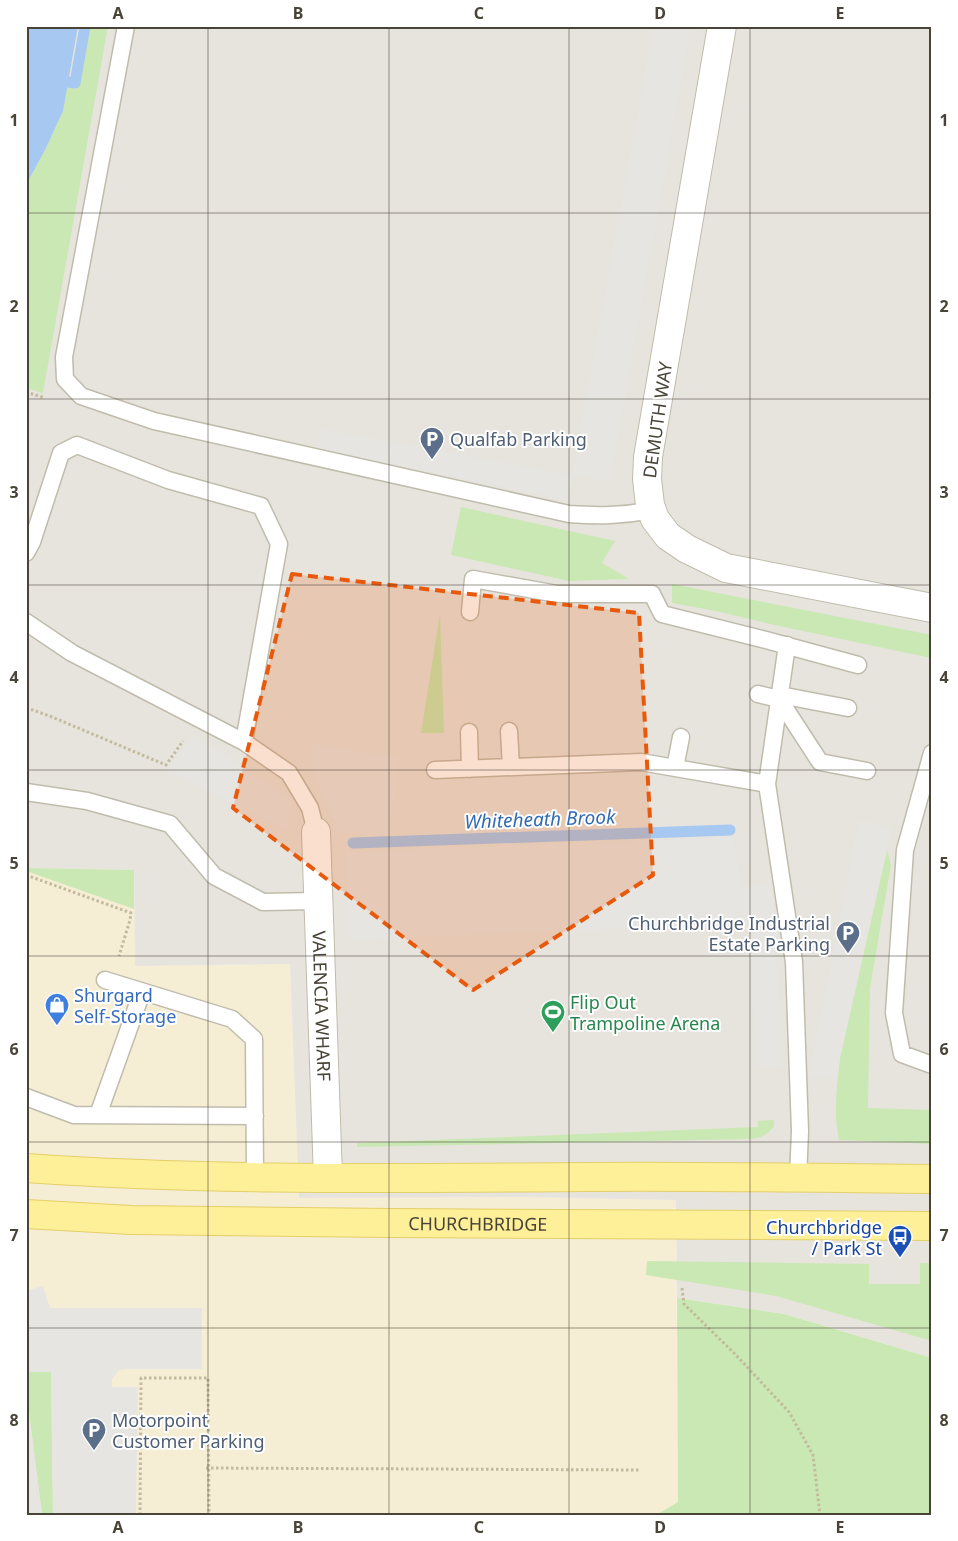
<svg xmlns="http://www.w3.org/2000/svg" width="958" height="1541" viewBox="0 0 958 1541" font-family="'Noto Sans',sans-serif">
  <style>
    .commercial { fill: #f6edd5 }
    .industrial { fill: #e7e4de }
    .green { fill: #c9e8b3 }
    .parking { fill: #e6e5e1 }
    .water { fill: #a6c8f1 }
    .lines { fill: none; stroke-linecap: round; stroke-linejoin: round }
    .stream { stroke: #a6c8f1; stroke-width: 11 }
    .lane-casing { stroke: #c0bcac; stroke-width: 19 }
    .street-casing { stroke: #c0bcac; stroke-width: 30 }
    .primary-casing { stroke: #e4d068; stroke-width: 30 }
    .path { stroke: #c2ba9d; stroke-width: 3; stroke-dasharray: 2.5 2.5; stroke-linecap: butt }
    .lane { stroke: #fff; stroke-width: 16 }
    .street { stroke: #fff; stroke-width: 28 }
    .primary { stroke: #feef99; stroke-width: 28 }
    .marked { fill: #e8590c; fill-opacity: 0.2; stroke: #e8590c; stroke-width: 4; stroke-dasharray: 10 6; stroke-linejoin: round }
    .grid { fill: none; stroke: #494438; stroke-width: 1; stroke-opacity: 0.55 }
    .labels { text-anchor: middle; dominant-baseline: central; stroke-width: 4; stroke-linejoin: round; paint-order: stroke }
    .street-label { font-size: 18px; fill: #494438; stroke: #fff }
    .service-label { font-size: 18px; fill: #4e5e75; stroke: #fff; text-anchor: start }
    .shop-label { font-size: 18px; fill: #366cbe; stroke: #fff; text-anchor: start }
    .leisure-label { font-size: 18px; fill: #27864d; stroke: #fff; text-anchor: start }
    .transit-label { font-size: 18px; fill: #164399; stroke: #fff; text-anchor: end }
    .water-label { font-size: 19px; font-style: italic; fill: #306ab5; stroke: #fff }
    .neatline { fill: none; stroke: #494438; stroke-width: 2 }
    .grid-label { font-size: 16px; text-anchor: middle; font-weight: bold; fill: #494438 }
  </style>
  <rect width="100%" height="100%" fill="#f5f3e9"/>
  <path class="commercial" d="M26,868L134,870L135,966L290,964L299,1198L521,1197L676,1200L678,1515H26Z"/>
  <path class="industrial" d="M26,26H932V1358L784,1314L677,1298L676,1200L521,1197L299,1198L290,964L135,966L134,870L26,868Z"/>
  <path class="green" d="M90,26H108L43,393L26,388V185L45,150L63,111L67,87L77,89Z
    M461,507L615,541L602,563L629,579L569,581L451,555Z
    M672,584L932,635L931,658L770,624L716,611L672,603Z
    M440,613L444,733H421Z
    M887,849L891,865L870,988L868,1108L932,1110V1144L839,1140C833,1113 837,1085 840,1058Z
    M26,868L134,870V909L26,871Z
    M774,1120V1127C766,1135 761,1138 751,1139L357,1147V1143L758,1127V1121Z
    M647,1261L869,1264V1284H920V1263H932V1341L776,1296L646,1275Z
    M677,1298L784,1314L932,1358V1515H656L678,1502Z
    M51,1371L53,1515H42L26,1389V1372Z"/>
  <path class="parking" d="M654,26L691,27L610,481L573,475L567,500L317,449L321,429L572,475Z
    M193,735L290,799L288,832L168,771Z
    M313,744L397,757L398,776L389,835L339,833L311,763Z
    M859,820L892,828L840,1058L837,1080L809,1076Z
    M733,837L742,886L769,885L776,922L781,1067L756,1068L750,923L348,940L345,852Z
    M43,1286L50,1308H202V1369H126L119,1370L112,1379V1387H138L136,1515H53L51,1372H26V1291Z
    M26,1389L42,1515H26Z"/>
  <path class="water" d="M26,26H78L63,111L45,150L26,185Z"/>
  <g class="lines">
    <path class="stream" d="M54,80L75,83L85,26
      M353,843L730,830"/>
    <defs>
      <path id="lane" d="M126,26L64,357L65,379L81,396L154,421L569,514C598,516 622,516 652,510
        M26,553L32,542L61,453L77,445L168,480L261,506L279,544L244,742
        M470,612L473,579L557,594H652L662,614L766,640L858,665
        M26,622L72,653L244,742L289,773L310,808L316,832
        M758,694L779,699L820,762L867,771
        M780,695L848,708
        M509,731L511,767
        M469,732L470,769
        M932,753L905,850L894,1013L902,1054L932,1065
        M675,768L681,737
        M435,770L641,762L767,784L794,962L800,1131L798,1178
        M767,784L787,645
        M26,792L87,801L170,824L214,876L263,902L318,901
        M105,980L232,1019L254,1039L255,1177
        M26,1097L74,1115L255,1116
        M98,1115L142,992"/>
      <g id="street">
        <path d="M722,26L648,457L647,479L650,505L655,519L668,536L687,549L726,568L932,608"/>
        <path id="s1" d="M316,832L328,1178"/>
      </g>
      <g id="primary">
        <path d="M26,1168C212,1181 399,1178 586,1177C701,1176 816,1178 932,1179"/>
        <path id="s2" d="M26,1214L131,1220L391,1223L932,1226"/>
      </g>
    </defs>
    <use href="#lane" class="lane-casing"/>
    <use href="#street" class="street-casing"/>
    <use href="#primary" class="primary-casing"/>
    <path class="path" d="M26,392L45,398
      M26,709L33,710L52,717L166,765L183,741
      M26,875L131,913L130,920L119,956
      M682,1288L684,1304L735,1354L789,1412L813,1455L820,1515
      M206,1468L641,1470
      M140,1515L141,1378H208L209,1515"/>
    <use href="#lane" class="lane"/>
    <use href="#street" class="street"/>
    <use href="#primary" class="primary"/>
  </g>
  <path class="marked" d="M292,574L639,613L653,875L473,990L233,808Z"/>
  <path class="grid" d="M208,26V1515M389,26V1515M569,26V1515M750,26V1515M26,213H932M26,399H932M26,585H932M26,770H932M26,956H932M26,1142H932M26,1328H932"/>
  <defs>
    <symbol id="parking-pin" viewBox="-11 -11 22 30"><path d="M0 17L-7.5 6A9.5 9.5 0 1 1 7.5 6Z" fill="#5c6f8a" stroke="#fff"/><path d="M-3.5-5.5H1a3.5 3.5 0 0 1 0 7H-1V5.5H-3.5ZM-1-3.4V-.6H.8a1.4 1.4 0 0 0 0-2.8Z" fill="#fff"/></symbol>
    <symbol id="shop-pin" viewBox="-11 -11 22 30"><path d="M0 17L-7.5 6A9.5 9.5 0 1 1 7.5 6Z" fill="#3f7fe0" stroke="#fff"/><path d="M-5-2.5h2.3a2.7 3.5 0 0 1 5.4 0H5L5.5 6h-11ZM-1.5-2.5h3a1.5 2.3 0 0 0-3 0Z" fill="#fff"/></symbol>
    <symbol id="stadium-pin" viewBox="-11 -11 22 30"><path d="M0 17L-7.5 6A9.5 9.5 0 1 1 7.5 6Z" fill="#2e9e5b" stroke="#fff"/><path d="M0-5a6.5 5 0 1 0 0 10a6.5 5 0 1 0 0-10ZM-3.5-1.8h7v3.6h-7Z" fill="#fff"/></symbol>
    <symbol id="bus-pin" viewBox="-11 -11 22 30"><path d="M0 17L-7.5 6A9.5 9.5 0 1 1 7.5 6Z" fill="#1a4fb4" stroke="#fff"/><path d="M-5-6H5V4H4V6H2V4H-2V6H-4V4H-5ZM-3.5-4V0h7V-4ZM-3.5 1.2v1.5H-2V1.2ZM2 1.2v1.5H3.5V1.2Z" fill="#fff"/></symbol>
  </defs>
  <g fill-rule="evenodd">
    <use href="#parking-pin" x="418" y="425" width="28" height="38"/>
    <use href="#parking-pin" x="834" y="919" width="28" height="38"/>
    <use href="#shop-pin" x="43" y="991" width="28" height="38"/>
    <use href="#stadium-pin" x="539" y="998" width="28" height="38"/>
    <use href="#bus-pin" x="886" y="1223" width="28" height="38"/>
    <use href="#parking-pin" x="80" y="1416" width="28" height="38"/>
  </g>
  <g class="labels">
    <g class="street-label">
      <text transform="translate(657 420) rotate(-82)">DEMUTH WAY</text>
      <text stroke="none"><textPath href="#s1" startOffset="174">VALENCIA WHARF</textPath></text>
      <text stroke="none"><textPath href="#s2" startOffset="452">CHURCHBRIDGE</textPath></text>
    </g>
    <g class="service-label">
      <text x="450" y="439">Qualfab Parking</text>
      <text x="830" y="923" text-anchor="end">Churchbridge Industrial<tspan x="830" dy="21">Estate Parking</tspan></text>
      <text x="112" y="1420">Motorpoint<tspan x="112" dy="21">Customer Parking</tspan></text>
    </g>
    <g class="shop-label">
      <text x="74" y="995">Shurgard<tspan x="74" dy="21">Self-Storage</tspan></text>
    </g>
    <g class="leisure-label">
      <text x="570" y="1002">Flip Out<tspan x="570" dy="21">Trampoline Arena</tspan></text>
    </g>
    <g class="transit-label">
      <text x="882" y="1227">Churchbridge<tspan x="882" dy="21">/ Park St</tspan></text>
    </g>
    <g class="water-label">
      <text transform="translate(540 819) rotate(-2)">Whiteheath Brook</text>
    </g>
  </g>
  <rect width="958" height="1541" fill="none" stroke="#ffffff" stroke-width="55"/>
  <rect x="28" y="28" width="902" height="1486" class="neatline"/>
  <g class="grid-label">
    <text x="118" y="19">A</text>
    <text x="298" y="19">B</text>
    <text x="479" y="19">C</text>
    <text x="660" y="19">D</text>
    <text x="840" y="19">E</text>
    <text x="14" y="126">1</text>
    <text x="944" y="126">1</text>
    <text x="14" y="312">2</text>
    <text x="944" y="312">2</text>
    <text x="14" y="498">3</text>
    <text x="944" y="498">3</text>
    <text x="14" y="683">4</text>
    <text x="944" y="683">4</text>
    <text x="14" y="869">5</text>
    <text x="944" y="869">5</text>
    <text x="14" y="1055">6</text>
    <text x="944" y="1055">6</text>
    <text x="14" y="1241">7</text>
    <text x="944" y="1241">7</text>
    <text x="14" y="1426">8</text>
    <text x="944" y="1426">8</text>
    <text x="118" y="1533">A</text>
    <text x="298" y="1533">B</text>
    <text x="479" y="1533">C</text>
    <text x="660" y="1533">D</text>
    <text x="840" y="1533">E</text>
  </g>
</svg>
